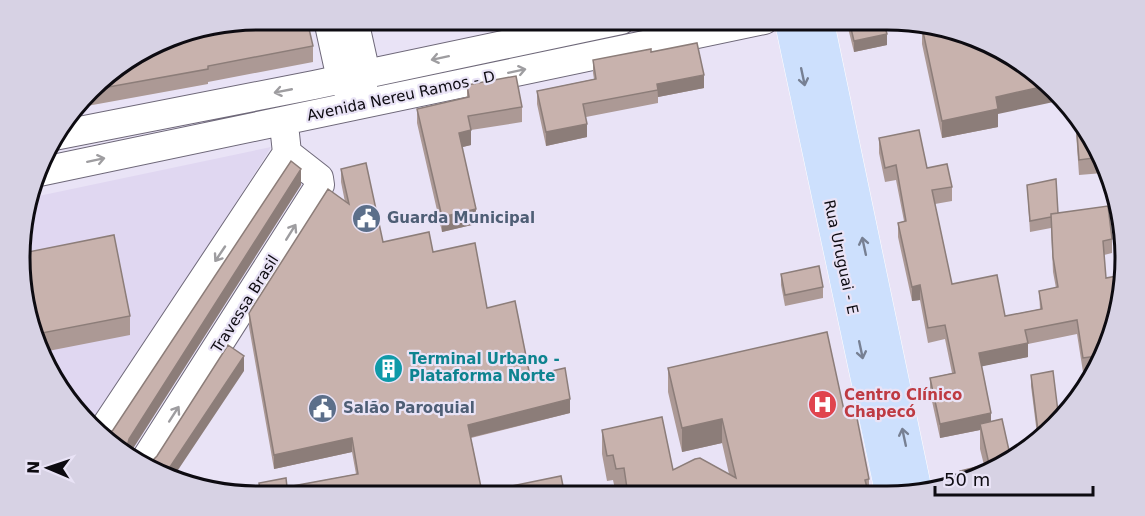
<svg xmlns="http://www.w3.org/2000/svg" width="1145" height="516" viewBox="0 0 1145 516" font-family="'DejaVu Sans',sans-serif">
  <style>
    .built { fill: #e0d7f1 }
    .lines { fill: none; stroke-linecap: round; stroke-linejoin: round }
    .minor-casing { stroke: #6e6879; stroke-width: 30 }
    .major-casing { stroke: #fff; stroke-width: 34 }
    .minor { stroke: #fff; stroke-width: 28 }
    .major { stroke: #cde0fd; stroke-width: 33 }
    .wall { fill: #ac9995 }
    .shaded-wall { fill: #8c7d79 }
    .building { fill: #c8b2ad; stroke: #8c7d79; stroke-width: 1.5 }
    .oneway { stroke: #9e9da0 }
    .oneway2 { stroke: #778093 }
    .labels { text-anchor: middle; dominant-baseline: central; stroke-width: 4.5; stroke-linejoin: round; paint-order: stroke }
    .street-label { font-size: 15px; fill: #0d0b11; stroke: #e9e3f6 }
    .service-label { font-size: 15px; font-weight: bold; fill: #4e5e75; stroke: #e9e3f6; text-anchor: start }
    .culture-label { font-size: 15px; font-weight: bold; fill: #0d838f; stroke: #e9e3f6; text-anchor: start }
    .health-label { font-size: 15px; font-weight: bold; fill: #be3a42; stroke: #e9e3f6; text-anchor: start }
    .rim { fill: none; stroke: #0d0b11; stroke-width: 3 }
  </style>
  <rect width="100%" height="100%" fill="#e9e3f6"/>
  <path class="built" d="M271,147L267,154L92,427L51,377L22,289L24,212L29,198Z"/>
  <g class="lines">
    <defs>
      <path id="minor" d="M328,20L341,79L351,95
        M354,20L366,74L361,91
        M54,136L314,85L621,20
        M39,172L764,20
        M99,436L287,153L285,134
        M143,463L320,185L319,178L287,153"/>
      <path id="major" d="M791,20L892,494
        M817,20L916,494"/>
    </defs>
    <use href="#minor" class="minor-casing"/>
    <use href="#major" class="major-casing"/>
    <use href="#minor" class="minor"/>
    <use href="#major" class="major"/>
  </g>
  <path class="wall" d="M846,20H883L887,45L854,52Z
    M922,27L998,114V127L942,138L922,44Z
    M313,46V62L208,82V84L76,108L101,78Z
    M651,52L704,88L658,97V103L586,117L587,137L546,146L537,104V91L594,79L593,73V60Z
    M467,85L522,107V122L471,130V145L462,147L476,224L442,232L417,123V109L467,97Z
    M1075,118L1103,160V173L1079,175Z
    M879,138L927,168L952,187V201L935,204L952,284L1005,316L1040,309L1039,291L1056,288L1053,272L1051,228L1030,232L1027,185L1058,213L1112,239V253L1104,255L1107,349L1095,370L1083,372L1077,334L1028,344V357L981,366L991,422L1010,455L979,478L960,483V471L984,465L980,449V430L940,438L930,392V378L952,373L945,339L928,343L920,300L912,301L898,237V223L904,221L896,180L885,182L879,153Z
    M341,169L383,242L433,252L487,308L530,376L570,413L471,438L482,492L565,496H259V483L287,487L356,474L352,452L274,469L249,327V313L345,202L341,182Z
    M781,274L823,287V298L785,306L781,285Z
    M22,289L130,316V335L43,352Z
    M668,368L845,415L869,479V495H624V493L616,494L613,480L607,481L602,454V430L673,470L729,474L722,443L682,452L668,392Z
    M1031,375L1059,420L1038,442L1031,386Z"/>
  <path class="shaded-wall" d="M459,20H486L459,25Z
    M887,34V45L854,52V41Z
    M704,75V88L658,97L657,84Z
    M1050,85L1055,89L1063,100L998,114V127L942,138V121L996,97Z
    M587,124V137L546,146V132Z
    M471,130V145L459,148V133Z
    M301,169V185L129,455L127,447L129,439Z
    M476,209V224L442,232V217Z
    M920,285V300L912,301V287Z
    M1028,343V357L979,367V353Z
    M244,356V371L172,479L167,478L164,476Z
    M570,399V413L468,438V425Z
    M991,413V428L980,424V430L940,438V424Z
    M722,419V443L682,452V428Z
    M352,438V452L274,469V455Z"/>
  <path class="building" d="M258,20H307L313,46L208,66V69L92,90L101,78L181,32Z
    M849,20H883L887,34L854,41Z
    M922,27L978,38L1050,85L996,97L998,109L942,121Z
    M697,43L704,75L657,84L658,90L583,104L587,124L546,132L537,91L596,79L593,60L651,49V52Z
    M516,76L522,107L468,116L471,130L459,133L476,209L442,217L417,109L469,97L467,85Z
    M1076,120L1101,157L1079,160Z
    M919,130L927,168L947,164L952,187L932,190L952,284L997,275L1005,316L1042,309L1039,291L1058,287L1053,257L1051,214L1108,206L1112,239L1103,241L1106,278L1122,275L1107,349L1104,355L1083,358L1077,320L1025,330L1028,343L979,353L991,413L940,424L930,378L955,373L945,325L928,328L920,285L912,287L898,223L906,221L896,165L885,168L879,138Z
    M291,161L301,169L129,439L127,447L128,454L100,437L107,435L113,430Z
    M366,163L383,242L429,232L433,252L475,243L487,308L515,301L530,376L565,368L570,399L468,425L482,492L561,476L565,496H261L259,483L286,478L287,487L358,474L352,438L274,455L249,313L328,189L349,204L341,169Z
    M1056,179L1058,213L1051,214V217L1030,221L1027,185Z
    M114,235L130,316L37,334L22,289L23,253Z
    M819,266L823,287L785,295L781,274Z
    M827,332L845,415L856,413L869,479L865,480L869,495H628L624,468L616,469L613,455L607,456L602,430L662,417L673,470L695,459L700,458L736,478L722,419L682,428L668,368Z
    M228,345L244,356L164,476L143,463L151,462L157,456Z
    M1053,371L1059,420L1051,429L1038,431L1031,375Z
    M1002,419L1010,455L1023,453L979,478L963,482L960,471L989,464L980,424Z"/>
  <defs><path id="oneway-shaft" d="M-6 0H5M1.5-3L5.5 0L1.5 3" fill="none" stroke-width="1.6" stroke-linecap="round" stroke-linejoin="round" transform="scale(1.5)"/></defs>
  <g class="oneway">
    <use href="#oneway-shaft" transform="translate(440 58) rotate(168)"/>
    <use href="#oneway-shaft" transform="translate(517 71) rotate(-12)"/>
    <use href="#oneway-shaft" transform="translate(283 91) rotate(169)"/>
    <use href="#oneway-shaft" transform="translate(96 160) rotate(-12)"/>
    <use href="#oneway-shaft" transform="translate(291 232) rotate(-58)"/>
    <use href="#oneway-shaft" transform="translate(220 254) rotate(124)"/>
    <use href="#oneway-shaft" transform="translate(174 414) rotate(-57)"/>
  </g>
  <g class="oneway2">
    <use href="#oneway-shaft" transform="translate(803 77) rotate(78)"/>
    <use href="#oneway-shaft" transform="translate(864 246) rotate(-102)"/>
    <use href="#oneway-shaft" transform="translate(861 350) rotate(78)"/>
    <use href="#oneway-shaft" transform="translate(904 437) rotate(-102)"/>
  </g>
  <defs>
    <symbol id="civic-disc" viewBox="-11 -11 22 22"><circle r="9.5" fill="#5c6f8a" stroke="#e9e3f6"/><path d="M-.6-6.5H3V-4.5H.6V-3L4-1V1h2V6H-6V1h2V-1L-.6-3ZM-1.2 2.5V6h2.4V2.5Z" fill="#fff"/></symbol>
    <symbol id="building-disc" viewBox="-11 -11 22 22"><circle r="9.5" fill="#0f9aa8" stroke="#e9e3f6"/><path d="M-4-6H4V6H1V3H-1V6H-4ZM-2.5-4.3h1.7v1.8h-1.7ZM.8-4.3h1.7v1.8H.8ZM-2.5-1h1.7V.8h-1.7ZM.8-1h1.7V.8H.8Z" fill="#fff"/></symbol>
    <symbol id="hospital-disc" viewBox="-11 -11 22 22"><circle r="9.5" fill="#e0444e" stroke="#e9e3f6"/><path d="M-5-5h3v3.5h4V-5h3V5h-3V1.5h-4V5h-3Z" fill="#fff"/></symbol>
  </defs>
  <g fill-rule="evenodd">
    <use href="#civic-disc" x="350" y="202" width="33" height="33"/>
    <use href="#building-disc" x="372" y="352" width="33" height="33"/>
    <use href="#hospital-disc" x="806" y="388" width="33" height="33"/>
    <use href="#civic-disc" x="306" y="392" width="33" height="33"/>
  </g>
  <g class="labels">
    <g class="street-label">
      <text transform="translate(401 96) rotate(-12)">Avenida Nereu Ramos - D</text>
      <text transform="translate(841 257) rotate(78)">Rua Uruguai - E</text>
      <text transform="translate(245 304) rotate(-58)">Travessa Brasil</text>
    </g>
    <g class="service-label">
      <text x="387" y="218">Guarda Municipal</text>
      <text x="343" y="408">Salão Paroquial</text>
    </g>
    <g class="culture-label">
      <text x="409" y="359">Terminal Urbano -<tspan x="409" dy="17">Plataforma Norte</tspan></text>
    </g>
    <g class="health-label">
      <text x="844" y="395">Centro Clínico<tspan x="844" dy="17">Chapecó</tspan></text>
    </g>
  </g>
  <path d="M0 0H1145V516H0ZM258 30H887A228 228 0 0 1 1115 258V258A228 228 0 0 1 887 486H258A228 228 0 0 1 30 258V258A228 228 0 0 1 258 30Z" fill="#d7d2e4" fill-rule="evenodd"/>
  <path class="rim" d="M258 30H887A228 228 0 0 1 1115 258V258A228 228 0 0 1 887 486H258A228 228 0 0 1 30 258V258A228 228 0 0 1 258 30Z"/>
  <g transform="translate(48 468) rotate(272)" stroke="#e9e3f6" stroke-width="4.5" paint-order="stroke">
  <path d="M0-4.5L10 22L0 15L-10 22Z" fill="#0d0b11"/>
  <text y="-9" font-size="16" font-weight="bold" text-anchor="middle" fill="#0d0b11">N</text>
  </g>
  <path d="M935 486v9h158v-9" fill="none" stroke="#0d0b11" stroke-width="3"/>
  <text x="944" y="486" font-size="18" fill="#0d0b11" stroke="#e9e3f6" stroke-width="4.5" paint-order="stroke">50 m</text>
</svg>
